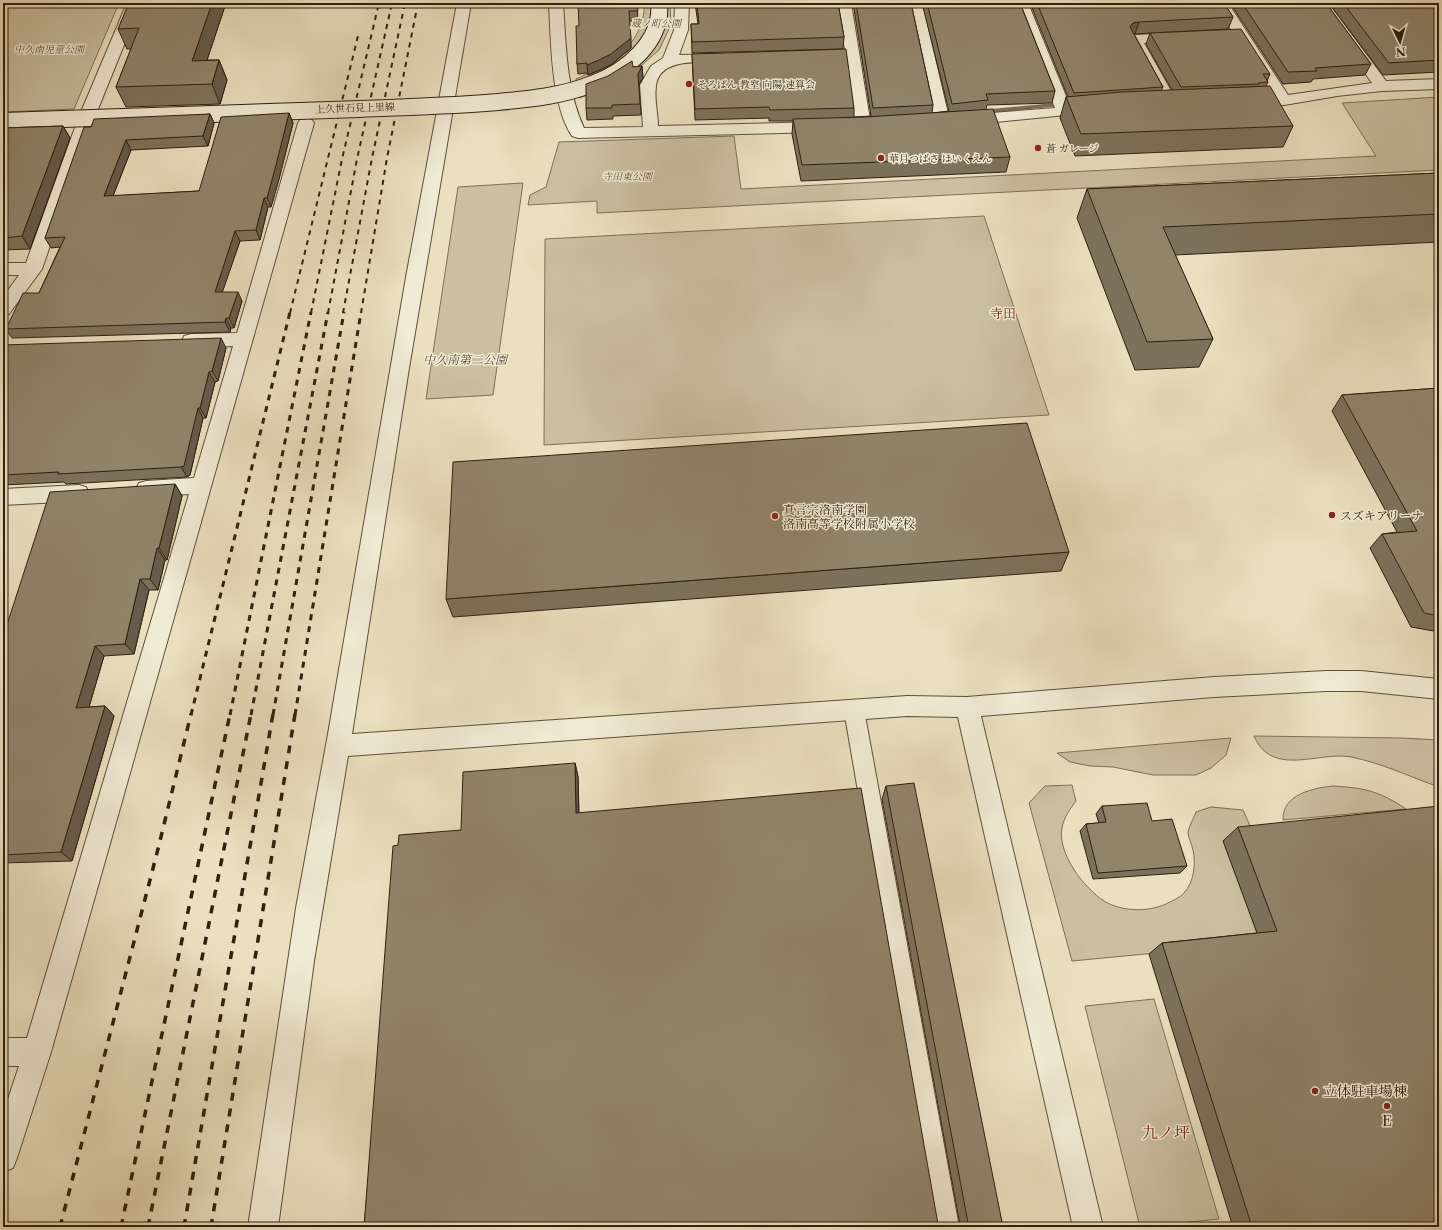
<svg xmlns="http://www.w3.org/2000/svg" width="1442" height="1230" viewBox="0 0 1442 1230" font-family="'Libre Caslon Text','Noto Serif JP',serif">
  <style>
    .green { fill: #cabfa1; stroke: #7c7058 }
    .lines { fill: none; stroke-linecap: round; stroke-linejoin: round }
    .stream { fill: #786c55; fill-rule: evenodd }
    .service-casing { stroke: #5d503b; stroke-width: 2 }
    .minor-casing { stroke: #5d503b; stroke-width: 2 }
    .tertiary-casing { stroke: #5d503b; stroke-width: 2 }
    .service { fill: #f1ebd5; fill-rule: evenodd }
    .minor { fill: #f1ebd5; fill-rule: evenodd }
    .tertiary { fill: #f1ebd5; fill-rule: evenodd }
    .rail-far2 { stroke: #2e200f; stroke-width: 2; stroke-dasharray: 5 5; stroke-linecap: butt }
    .rail-far1 { stroke: #2e200f; stroke-width: 3; stroke-dasharray: 6 6; stroke-linecap: butt }
    .rail { stroke: #2e200f; stroke-width: 3.5; stroke-dasharray: 8 8; stroke-linecap: butt }
    .secondary-bridge-casing { stroke: #2e200f; stroke-width: 18; stroke-linecap: butt }
    .secondary-bridge { stroke: #f1ebd5; stroke-width: 16 }
    .wall { fill: #7c725c; stroke: #2e200f }
    .shaded-wall { fill: #655c4b; stroke: #2e200f }
    .building { fill: #90846b; stroke: #2e200f }
    .poi-dot { fill: #8f2418; stroke: #f1ebd5; stroke-width: 1.5 }
    .labels { text-anchor: middle; dominant-baseline: central; stroke-width: 3; stroke-linejoin: round; paint-order: stroke }
    .far-park-label { font-size: 10px; font-style: italic; fill: #5d503b; stroke: #f1ebd5 }
    .far-poi-label { font-size: 10px; fill: #2e200f; stroke: #f1ebd5; text-anchor: start }
    .far-street-label { font-size: 10px; fill: #2e200f; stroke: #f1ebd5 }
    .park-label { font-size: 12px; font-style: italic; fill: #5d503b; stroke: #f1ebd5 }
    .poi-label { font-size: 12px; fill: #2e200f; stroke: #f1ebd5; text-anchor: start }
    .neighbourhood-label { font-size: 13px; fill: #7a1f14; stroke: #f1ebd5 }
    .near-poi-label { font-size: 14px; fill: #2e200f; stroke: #f1ebd5; text-anchor: start }
    .near-neighbourhood-label { font-size: 16px; fill: #7a1f14; stroke: #f1ebd5 }
  </style>
  <rect width="100%" height="100%" fill="#eae0bf"/>
  <filter id="stains"><feTurbulence type="fractalNoise" baseFrequency=".005" numOctaves="4"/><feColorMatrix values="0 0 0 0 .2 0 0 0 0 .09 0 0 0 0 .02 0 0 0 .5 -.17"/></filter>
  <radialGradient id="worn" r=".72"><stop offset=".6" stop-color="#630" stop-opacity="0"/><stop offset="1" stop-color="#630" stop-opacity=".3"/></radialGradient>
  <path class="green" d="M3,3H119L74,109L3,112Z
    M644,3H670L671,25L659,50L634,72L608,88L579,98L576,79C603,67 631,54 641,24C643,17 645,11 644,3Z
    M1439,97V170L597,213V201L528,205L530,195L546,187L559,142L734,136L741,189L1376,156L1342,103Z
    M523,183L493,395L426,399L458,187Z
    M984,216L1049,415L544,445L545,239Z
    M1254,736L1402,738L1439,740V787C1410,777 1382,763 1351,757C1319,751 1272,778 1254,736Z
    M1231,738L1226,755L1211,768L1196,775H1153L1113,767L1090,766L1070,762L1057,753Z
    M1072,785L1076,801C1070,809 1064,817 1062,828C1057,853 1084,888 1104,901C1122,912 1148,912 1166,904C1171,901 1180,898 1184,893C1194,882 1196,864 1193,850C1192,845 1188,837 1188,832C1189,826 1194,818 1196,812L1211,807L1243,810L1255,837L1224,841L1261,943L1072,961L1029,803L1045,786Z
    M1333,786C1365,788 1379,791 1406,809L1283,820C1282,794 1314,788 1333,786Z
    M1154,999L1219,1219L1140,1227L1085,1006Z"/>
  <g class="lines">
    <path class="stream" d="M1066,102L1070,104L1068,105L981,114L977,112L981,110Z"/>
    <defs>
      <path id="service" d="M854,701L861,704L864,710L959,1227H933L844,710L847,704Z"/>
      <path id="minor" d="M127,3H141L94,119L42,269L9,314L3,316V297L19,275H3V263H26L78,119Z
        M549,3H563C566,45 566,89 584,128L643,127L640,85L651,66L663,58L674,30L675,3H689L688,30L679,55L722,54L727,55L729,58L727,61L722,62C701,63 659,57 656,86C654,99 658,114 658,126L822,122L828,124L830,127L828,130L822,132L578,138L572,136C551,105 551,41 549,3Z
        M837,3H851L871,126L869,129L863,131L857,129L855,126L846,59H817L812,58L810,55L812,52L845,50Z
        M908,3H922L950,122L948,125L942,127L936,125L934,122Z
        M1014,3H1028L1070,106L1091,104L1096,106L1099,109L1096,112L966,125L960,123L958,120L960,117L966,115L1055,108Z
        M1214,3H1228L1288,95L1372,83L1314,3H1328L1386,81L1439,79V89L1382,91L1337,96L1284,105L1249,107L1244,105L1241,102L1244,99L1274,96Z
        M1179,33L1184,34L1186,37L1184,40L1144,43L1179,105L1176,108L1171,110L1166,108L1163,105L1128,39L1130,36L1135,35Z
        M306,118L312,120L314,123L51,1052L17,1158L13,1168L3,1172V1114L19,1066H3V1038H27L189,494L146,497L139,495L136,489L139,483L146,481L194,478L233,346L191,348L184,346L182,341L184,336L191,334L237,333L298,123L300,120Z
        M79,485L86,487L89,493L86,499L79,501L3,505V489Z"/>
      <path id="tertiary" d="M457,3H471L409,368L352,734L907,696L967,697L1214,677L1326,671H1361L1439,679V699L1361,691H1326L1214,697L981,716L1103,1227H1073L958,717L907,716L348,756L314,961L278,1227H248L296,908L328,734L406,277Z"/>
    </defs>
    <use href="#service" class="service-casing"/>
    <use href="#minor" class="minor-casing"/>
    <use href="#tertiary" class="tertiary-casing"/>
    <use href="#service" class="service"/>
    <use href="#minor" class="minor"/>
    <use href="#tertiary" class="tertiary"/>
    <path class="rail-far2" d="M290,313L358,36
      M311,313L342,159L379,3
      M328,313L357,159L392,3
      M343,313L372,158L405,3
      M361,313L387,158L418,3"/>
    <path class="rail-far1" d="M191,715L290,312
      M230,715L311,312
      M251,715L328,312
      M273,715L344,312
      M295,715L361,312"/>
    <path class="rail" d="M60,1227L158,849L191,714
      M121,1227L230,714
      M148,1227L251,714
      M184,1227L273,714
      M211,1227L295,714"/>
    <defs>
      <path id="secondary-bridge" d="M3,121C122,117 241,113 360,109C406,107 452,106 498,102C530,99 562,96 592,84C625,72 663,42 659,3"/>
    </defs>
    <use href="#secondary-bridge" class="secondary-bridge-casing"/>
    <use href="#secondary-bridge" class="secondary-bridge"/>
  </g>
  <path class="wall" d="M129,3H226L207,60H219L227,80L220,104L126,107L116,87L131,49H127L118,29Z
    M637,3L638,21H629L631,48L612,64L600,70L588,75V73L578,74L577,64L579,26Z
    M695,3H838L844,37L843,49L692,53L691,24H698Z
    M853,3H911L933,105L932,113L949,111L922,3H1020L1055,91L1052,103L987,105L986,109L1010,157L1006,172L801,181L792,134L793,121H769V118L695,120L692,54L854,108V117L871,116Z
    M1030,3H1224L1233,17L1228,29L1134,34L1163,87L1161,91L1172,90L1146,44L1150,33L1270,74L1267,81L1268,82L1266,86L1293,126L1283,147L1075,156L1060,118L1066,97H1068Z
    M1230,3H1326L1371,64L1365,75L1313,79L1311,82L1283,84Z
    M1329,3H1430L1439,14V72L1383,75Z
    M1433,3H1439V11Z
    M642,66L643,78L639,85L641,115L613,116V119L587,120L586,108L633,67Z
    M289,113L293,123L279,179L271,207H268L260,240L240,241L222,292L242,301L234,328H231L230,332L12,338L6,329L39,293L60,247L51,248L45,238L91,127L210,114L214,123L208,146L131,150L113,196L199,191Z
    M63,126L70,138L30,249L3,250V128Z
    M1439,173V242L1175,255L1213,339L1199,367L1135,370L1077,218L1087,189Z
    M3,345L226,348L218,381L215,382L206,418H203L190,475L187,477L66,484L64,482L3,485Z
    M1439,388V632L1411,627L1370,548L1382,534L1397,532L1332,411L1342,395Z
    M175,484L182,496L167,560H165L158,590H149L134,654L104,656L89,707L105,706L114,716L72,861L3,863V660L4,656L3,654V637Z
    M1069,552L1061,571L453,617L446,599Z
    M575,763L578,777L579,813L938,1224L960,1225L882,799L886,786L1003,1227H364L398,845L461,830Z
    M1102,806L1152,821L1187,866L1180,873L1093,879L1080,831L1086,824L1099,823L1096,814Z
    M1238,827L1439,1227H1233L1149,954L1162,943L1257,933L1223,841Z"/>
  <path class="shaded-wall" d="M212,3H226L200,81L192,61Z
    M1139,22L1135,34L1130,35V27L1133,23Z
    M631,38V48L612,64L600,70L588,75L587,65Z
    M219,60L227,80L220,104L212,84Z
    M642,66L643,78L638,85V74Z
    M289,113L293,123L279,179L271,207L267,198Z
    M210,114L214,123L208,146L203,136Z
    M63,126L70,138L30,249L22,236Z
    M126,140L131,150L109,206L104,196Z
    M264,198L268,207L260,240L256,230Z
    M235,231L240,241L219,302L215,292Z
    M238,292L242,301L234,328L229,318Z
    M226,318L231,328L230,332L225,322Z
    M221,338L226,348L218,381L212,371Z
    M209,372L215,382L206,418L200,408Z
    M198,408L203,418L190,475L187,477L181,467Z
    M175,484L182,496L167,560L159,548Z
    M157,548L165,560L158,590L150,579Z
    M140,579L149,590L134,654L125,644Z
    M95,646L104,656L86,717L76,708Z
    M105,706L114,716L72,861L61,852Z
    M575,763L578,777L579,825L576,813Z"/>
  <path class="building" d="M129,3H212L192,61L219,60L212,84L116,87L139,28L118,29Z
    M578,3H637L638,11H629L631,38L611,54L599,60L587,65V63L577,64L576,26H579Z
    M697,3H838L844,37L692,42L691,24H699Z
    M856,3H911L933,105L873,108Z
    M927,3H1020L1055,91L986,94L988,100L952,104Z
    M1037,3H1224L1233,17L1139,22L1133,23L1130,27L1163,87L1074,93Z
    M1242,3H1326L1371,64L1315,68L1317,71L1288,72Z
    M1343,3H1430L1439,14V60L1389,63Z
    M1241,29L1270,74H1263L1268,82L1258,83L1259,84L1181,87L1150,33Z
    M846,49L854,108L770,110L769,107L695,109L692,54Z
    M632,61L633,67L642,66L638,74L640,104L612,105V108H586V84L608,76Z
    M1270,86L1293,126L1081,134L1066,97L1121,92Z
    M993,109L1010,157L802,165L793,119L865,117Z
    M289,113L275,169L267,198H264L256,230L235,231L215,292H238L229,318H226L225,322L6,329L23,293H39L65,237L45,238L84,127H91L94,119L210,114L203,136L126,140L104,196L199,191L221,117Z
    M63,126L22,236L3,238V128Z
    M1439,173V214L1163,227L1213,339L1147,342L1087,189Z
    M221,338L212,371L209,372L200,408H198L184,466L181,467L58,474L59,472L3,475V345Z
    M1439,388V616L1424,613L1382,534L1417,531L1342,395Z
    M1027,423L1069,552L446,599L453,462Z
    M175,484L159,548H157L150,579H140L125,644L95,646L76,708L105,706L61,852L3,855V660L7,649L3,650V637L50,492Z
    M575,763L576,813L861,788L938,1224L966,1225L968,1223L886,786L914,783L1003,1227H364L393,846L398,845L399,835L461,830L463,772Z
    M1147,803L1152,821L1172,819L1187,866L1098,873L1086,824L1106,822L1102,806Z
    M1439,806V1227H1252L1162,943L1277,931L1238,827Z"/>
  <g class="poi-dot">
    <circle cx="689" cy="84" r="4"/>
    <circle cx="1038" cy="148" r="4"/>
    <circle cx="881" cy="158" r="4"/>
    <circle cx="1332" cy="515" r="4"/>
    <circle cx="775" cy="516" r="4"/>
    <circle cx="1315" cy="1091" r="4"/>
    <circle cx="1387" cy="1106" r="4"/>
  </g>
  <g class="labels">
    <g class="far-park-label">
      <text x="656" y="23">蔵ノ町公園</text>
      <text x="49" y="49">中久南児童公園</text>
      <text x="627" y="176">寺田東公園</text>
    </g>
    <g class="far-poi-label">
      <text x="697" y="84">そろばん 教室 向陽 速算会</text>
      <text x="1046" y="148">蒼 ガレージ</text>
      <text x="889" y="158">華月つばさ ほいくえん</text>
    </g>
    <g class="far-street-label">
      <text transform="translate(355 108) rotate(-2)">上久世石見上里線</text>
    </g>
    <g class="park-label">
      <text x="465" y="359">中久南第二公園</text>
    </g>
    <g class="poi-label">
      <text x="783" y="509">真言宗洛南学園<tspan x="783" dy="14">洛南高等学校附属小学校</tspan></text>
      <text x="1340" y="515">スズキアリーナ</text>
    </g>
    <g class="neighbourhood-label">
      <text x="1003" y="313">寺田</text>
    </g>
    <g class="near-poi-label">
      <text x="1323" y="1091">立体駐車場棟</text>
      <text x="1387" y="1121" text-anchor="middle">E</text>
    </g>
    <g class="near-neighbourhood-label">
      <text x="1166" y="1132">九ノ坪</text>
    </g>
  </g>
  <rect width="1442" height="1230" fill="none" stroke="#eae0bf" stroke-width="16"/>
  <rect x="4" y="4" width="1434" height="1222" fill="none" stroke="#2e200f" stroke-width="2"/>
  <rect x="8" y="8" width="1426" height="1214" fill="none" stroke="#2e200f"/>
  <g transform="translate(1400 42) rotate(175)" stroke="#f1ebd5" stroke-width="3" paint-order="stroke">
  <path d="M0-3L7 15L0 10L-7 15Z" fill="#2e200f"/>
  <text y="-6" font-size="11" font-weight="bold" text-anchor="middle" fill="#2e200f">N</text>
  </g>
  <rect width="100%" height="100%" filter="url(#stains)"/>
  <rect width="100%" height="100%" fill="url(#worn)"/>
</svg>
